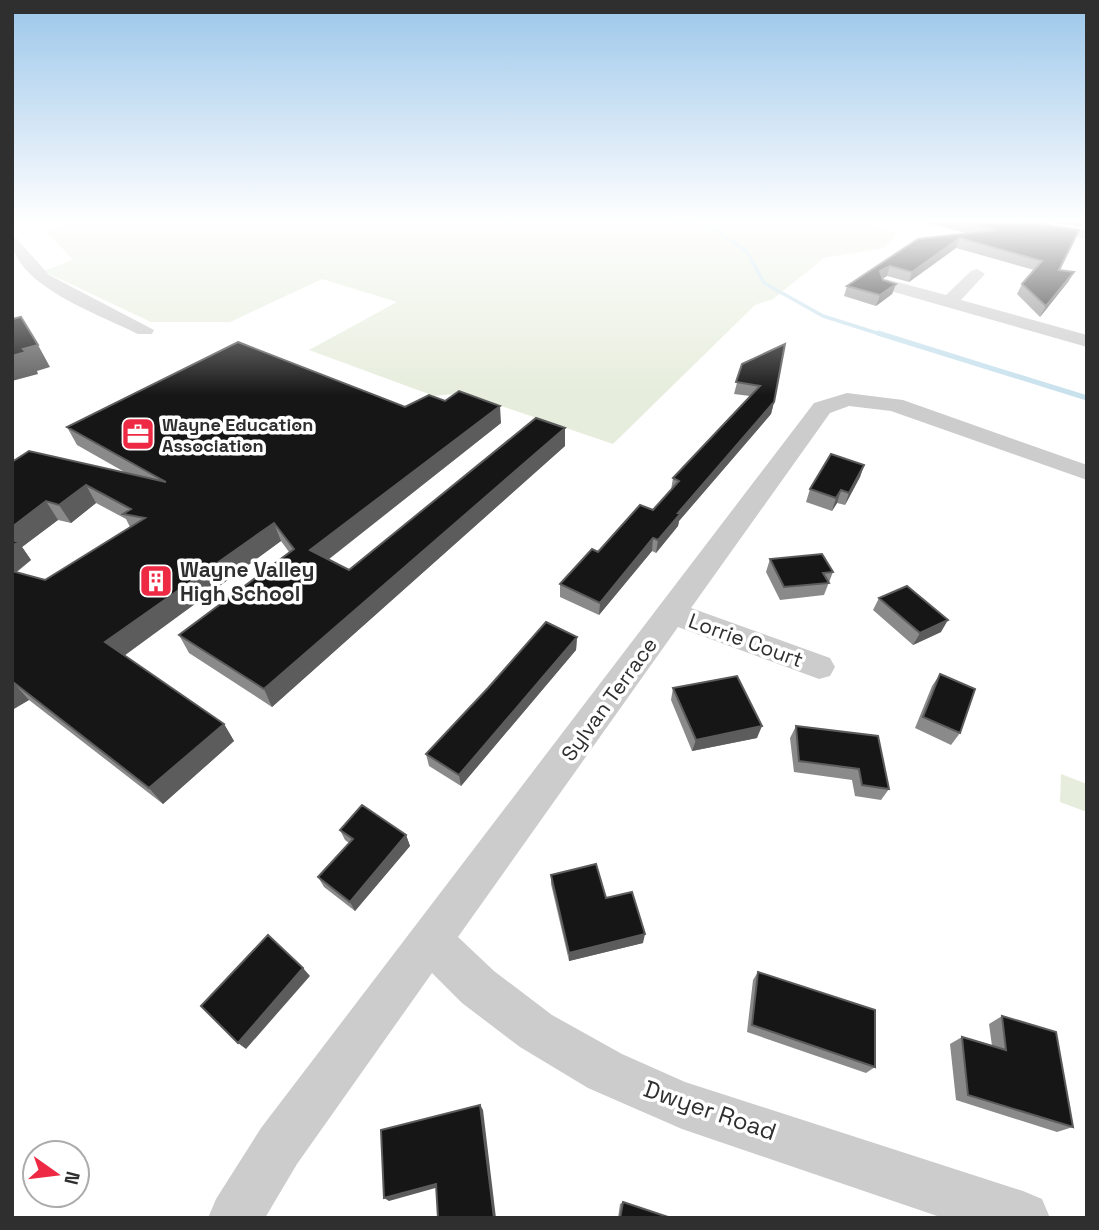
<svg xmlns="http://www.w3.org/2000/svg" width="1099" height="1230" viewBox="0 0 1099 1230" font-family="'Space Grotesk',sans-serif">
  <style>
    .green { fill: #e6eddc }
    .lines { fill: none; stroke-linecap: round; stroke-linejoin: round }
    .stream-far1 { stroke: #c7e1ed; stroke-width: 3.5 }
    .stream { stroke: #c7e1ed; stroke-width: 5 }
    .minor { fill: #ccc; fill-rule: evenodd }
    .wall { fill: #8a8a8a; fill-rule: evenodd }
    .shaded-wall { fill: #5c5c5c }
    .building { fill: #161616; stroke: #5c5c5c; stroke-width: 2 }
    .labels { text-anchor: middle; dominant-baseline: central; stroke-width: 7; stroke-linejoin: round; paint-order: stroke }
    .far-poi-label { font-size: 18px; font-weight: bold; fill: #2f2f2f; stroke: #fff; text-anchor: start }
    .poi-label { font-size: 21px; font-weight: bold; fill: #2f2f2f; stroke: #fff; text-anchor: start }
    .street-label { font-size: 21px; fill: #2f2f2f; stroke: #fff }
    .near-street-label { font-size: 24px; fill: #2f2f2f; stroke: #fff }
  </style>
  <rect width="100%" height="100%" fill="#fff"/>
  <path class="green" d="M72,223H869L896,234L884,248L824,258L773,299L755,305L613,444L475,397L453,394L434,396L309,350L397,302L322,279L230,322H151L43,271L73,260L46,231Z
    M1061,774L1087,784V812L1060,802Z"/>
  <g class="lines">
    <path class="stream-far1" d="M675,223L715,229L747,252L764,283L823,316L883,335"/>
    <path class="stream" d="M878,333L1087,398"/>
    <path class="minor" d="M1010,223H1040L1087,230V239L1017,227Z
      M12,238L17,239L49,275L154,330L152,334H138C101,315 12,285 12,238Z
      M977,269L985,274L961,300L1087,335V347L880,288L878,284L886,279L946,295L971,271Z
      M847,393L903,400L1087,465V480L891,411L849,406L830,413L691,608L830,658L835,667L830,676L819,679L678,627L458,937L494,971L552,1015L622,1054L685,1082L1023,1191L1042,1199L1050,1218H943L682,1129L588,1088L520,1047L462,1003L432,973L297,1164L265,1218H208L216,1199L261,1128L814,403Z"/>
  </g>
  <path class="wall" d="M926,223H1036L1059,270L1074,272L1068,282L1040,317L1017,294L1022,284L1034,270L956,248L909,282L887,276L882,279L883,280L896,284L892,294L876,306L844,296L847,286L918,239L967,233Z
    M1055,223H1083L1081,227Z
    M742,364L774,402L771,414L679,521L678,526L656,553L652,551L599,615L560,597V584L598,552L653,510L671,490L673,478L750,396L734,394Z
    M405,407L501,423L328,560L349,570L565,428V446L272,707L189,653L179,635L289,552L281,541L124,656L224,724L234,741L163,804L29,700L12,710V462L128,474L77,445L67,427ZM96,503L126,519L130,527L45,580L17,572L31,560L22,547L58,520L71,523Z
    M864,465L860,477L845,505L837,503L832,511L806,502L810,489Z
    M770,559L833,572L824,595L780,600L766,572Z
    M879,598L941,632L913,645L873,610Z
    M577,637L576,650L461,786L429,766L426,754Z
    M940,674L960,733L951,745L915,728L932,686Z
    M673,688L757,738L692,751L671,700Z
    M796,726L889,789L881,800L855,796L852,780L794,772L790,738Z
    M340,830L406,835L410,846L355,911L324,887L318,877L349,843L345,840Z
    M551,875L606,898L643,943L569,961L551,884Z
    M758,972L875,1067L866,1073L747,1032L753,980Z
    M1002,1016L1073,1127L1057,1132L956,1100L950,1044L962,1037L992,1046L989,1024Z
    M623,1202L671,1218H618L620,1204Z"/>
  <path class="shaded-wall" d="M960,238L956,248L909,282L912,272Z
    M890,266L887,276L877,282L880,271Z
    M1074,272L1068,282L1040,317L1046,306Z
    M896,284L892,294L876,306L880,295Z
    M38,345L50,367L37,371L38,374L12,381V356L23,349Z
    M774,402L771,414L679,521L678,526L656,553L658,540L678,513Z
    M500,406L501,423L316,569L310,550Z
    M565,428V446L272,707L264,689Z
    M864,465L860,477L845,505L849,493Z
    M86,485L96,503L71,523L59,505Z
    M841,490L837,503L832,511L836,498Z
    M46,501L58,520L22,547L31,560L12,575V527Z
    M274,523L281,541L118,660L105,642Z
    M653,538L652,551L599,615L600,603Z
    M948,620L941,632L913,645L920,633Z
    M577,637L576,650L461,786L459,775Z
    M13,682L29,700L12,710V683Z
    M224,724L234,741L163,804L149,788Z
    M762,726L757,738L692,751L696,740Z
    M406,835L410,846L355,911L350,902Z
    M645,934L643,943L569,961V953Z
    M303,968L310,976L246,1049L238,1043Z
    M480,1105L483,1110L496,1218H494Z
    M436,1184L439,1187L389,1201L384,1198Z"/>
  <path class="building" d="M967,223H1036L1079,230L1059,270L1074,272L1046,306L1022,284L1042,261L960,238L912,272L890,266L880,271L883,280L896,284L880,295L847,286L918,239L996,230Z
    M21,317L38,345L23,349L26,352L12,356V319Z
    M238,342L405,407L429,395L445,401L459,391L500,406L310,550L349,570L536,418L565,428L264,689L179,635L294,549L274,523L105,642L224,724L149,788L13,682L12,683V571L45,580L145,518L123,514L131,509L86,485L59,505L46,501L12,527V462L29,451L166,482L67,427Z
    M785,344L774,402L678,513H681L658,540L653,538L600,603L560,584L592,549L598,552L640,505L653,510L679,481L673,478L760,386L736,382L742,364Z
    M831,454L864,465L849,493L841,490L836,498L810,489Z
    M12,540L18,542L12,546Z
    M822,554L833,572L823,573L829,583L784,587L770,559Z
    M907,586L948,620L920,633L879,598Z
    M546,622L577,637L459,775L426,754L488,688Z
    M940,674L975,689L960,733L923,717Z
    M737,676L762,726L696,740L673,688Z
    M796,726L878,736L889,789L862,785L859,769L799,761Z
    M362,805L406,835L350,902L318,877L353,839L340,830Z
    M596,864L606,898L632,892L645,934L569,953L551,875Z
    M268,935L303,968L238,1043L201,1006Z
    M758,972L875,1010V1067L752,1025Z
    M1002,1016L1056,1032L1073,1127L968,1095L962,1037L1006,1050Z
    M480,1105L494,1218H438L436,1184L384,1198L381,1130Z
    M623,1202L671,1218H620Z"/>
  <linearGradient id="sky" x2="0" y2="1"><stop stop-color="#9bc6ea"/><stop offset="0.56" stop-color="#fff"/><stop offset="1" stop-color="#fff" stop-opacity="0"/></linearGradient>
  <rect width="1099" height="395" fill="url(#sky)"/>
  <defs>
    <symbol id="office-square" viewBox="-11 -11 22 22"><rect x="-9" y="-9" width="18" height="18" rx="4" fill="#ed2943" stroke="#fff"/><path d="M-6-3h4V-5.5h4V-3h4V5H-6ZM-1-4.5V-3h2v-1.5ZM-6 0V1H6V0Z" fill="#fff"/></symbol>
    <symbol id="building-square" viewBox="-11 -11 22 22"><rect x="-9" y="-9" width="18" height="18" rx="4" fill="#ed2943" stroke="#fff"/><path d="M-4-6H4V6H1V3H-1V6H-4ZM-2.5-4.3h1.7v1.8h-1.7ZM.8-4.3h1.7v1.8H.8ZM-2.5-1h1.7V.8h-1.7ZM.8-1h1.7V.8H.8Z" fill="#fff"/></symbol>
  </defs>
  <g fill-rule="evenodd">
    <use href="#office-square" x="119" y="415" width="38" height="38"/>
    <use href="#building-square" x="137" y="562" width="38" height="38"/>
  </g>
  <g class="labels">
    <g class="far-poi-label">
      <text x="162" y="424">Wayne Education<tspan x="162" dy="21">Association</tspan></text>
    </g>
    <g class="poi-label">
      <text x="180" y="569">Wayne Valley<tspan x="180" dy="24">High School</tspan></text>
    </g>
    <g class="street-label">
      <text transform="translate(746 640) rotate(20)">Lorrie Court</text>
      <text transform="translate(609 699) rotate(-54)">Sylvan Terrace</text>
    </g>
    <g class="near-street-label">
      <text transform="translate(710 1110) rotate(19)">Dwyer Road</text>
    </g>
  </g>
  <rect width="1099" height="1230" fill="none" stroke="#2f2f2f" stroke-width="28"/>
  <g transform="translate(56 1174) rotate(104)"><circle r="33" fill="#ffffff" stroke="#acacac" stroke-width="2"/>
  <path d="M0-5L12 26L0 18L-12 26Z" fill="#ed2943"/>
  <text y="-10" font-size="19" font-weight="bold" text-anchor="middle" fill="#2f2f2f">N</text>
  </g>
</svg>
